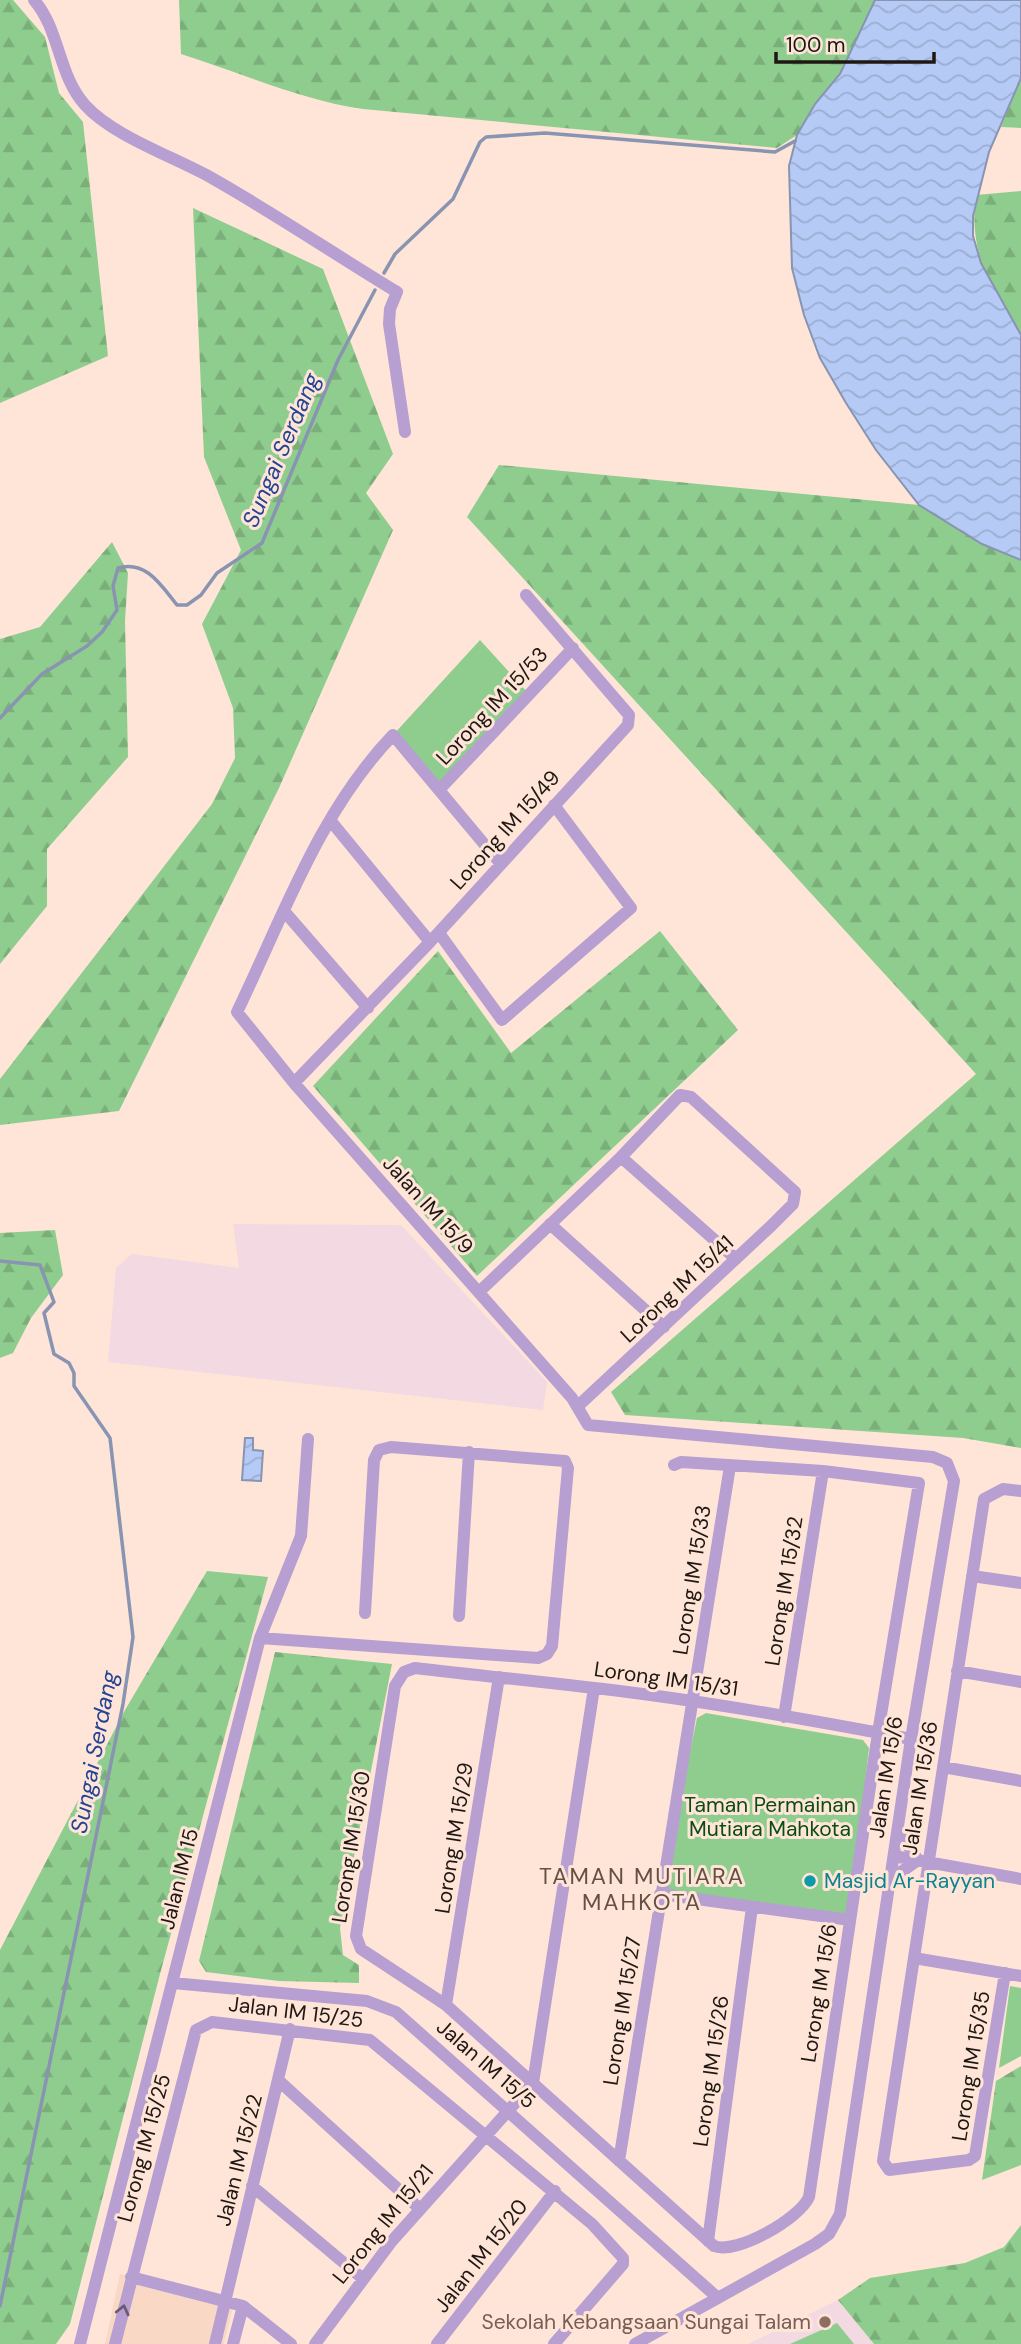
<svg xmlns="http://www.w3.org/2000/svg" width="1021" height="2344" viewBox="0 0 1021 2344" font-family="'DM Sans',sans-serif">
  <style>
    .built { fill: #f9d8c6 }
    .education { fill: #f2d9e2 }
    .forest { fill: url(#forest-firs) }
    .park { fill: #8fcd8f }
    .water { fill: url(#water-waves); stroke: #8894b1; stroke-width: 2 }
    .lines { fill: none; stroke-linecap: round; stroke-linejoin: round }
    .stream { stroke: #8894b1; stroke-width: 3.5 }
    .minor { stroke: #b79fd1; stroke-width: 12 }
    .oneway { stroke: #6b5b72 }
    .culture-dot { fill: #0f9aa8; stroke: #ffe5d7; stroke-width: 2.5 }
    .education-dot { fill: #8d6e63; stroke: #ffe5d7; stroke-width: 2.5 }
    .labels { text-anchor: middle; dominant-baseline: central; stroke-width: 6; stroke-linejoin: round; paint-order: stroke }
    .street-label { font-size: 21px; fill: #1f1712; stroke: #ffe5d7 }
    .park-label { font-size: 21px; fill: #094d12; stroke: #ffe5d7 }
    .culture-label { font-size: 21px; fill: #0d838f; stroke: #ffe5d7; text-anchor: start }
    .education-label { font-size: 21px; fill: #785e54; stroke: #ffe5d7; text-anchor: end }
    .water-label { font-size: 23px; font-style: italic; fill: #244494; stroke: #ffe5d7 }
    .neighbourhood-label { font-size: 23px; letter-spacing: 2px; fill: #655044; stroke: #ffe5d7 }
  </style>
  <defs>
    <pattern id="forest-firs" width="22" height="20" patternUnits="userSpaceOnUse" patternTransform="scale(1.75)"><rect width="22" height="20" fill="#8fcd8f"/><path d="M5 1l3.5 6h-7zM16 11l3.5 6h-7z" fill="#7baf7a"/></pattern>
    <pattern id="water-waves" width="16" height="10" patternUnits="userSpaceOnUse" patternTransform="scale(1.75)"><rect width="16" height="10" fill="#b5caf5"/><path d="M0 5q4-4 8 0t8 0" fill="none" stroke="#9badd1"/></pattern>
  </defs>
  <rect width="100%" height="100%" fill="#ffe5d7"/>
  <path class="built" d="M120,2274L234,2303L224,2344H105Z"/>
  <path class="education" d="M233,1224L401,1225L547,1382L543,1410L108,1362L116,1268L132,1254L239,1268Z
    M838,2300L874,2344H748Z"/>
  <path class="forest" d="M0,0H13L45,37L59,93L83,122L108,356L0,403Z
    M179,0H875L840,74L815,104L797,135L777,148L363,109C300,100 242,73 181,54Z
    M1021,78V128L1001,127Z
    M1021,191V335C989,296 968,245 976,195Z
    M193,208L323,269L393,454L366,493L393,530L279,788L119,1111L0,1125V1079L212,804L235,758L233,708L202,624L241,550L204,457Z
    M499,465L919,505L982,544L1021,560V1448L963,1438L625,1415L611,1392L976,1074L467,517Z
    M112,542L128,573L125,621L128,757L47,849V906L0,964V639L40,627Z
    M660,931L738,1030L477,1276L313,1086L438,951L511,1053Z
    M55,1230L63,1275L31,1318L13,1353L0,1358V1233Z
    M207,1571L268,1577L160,1974L70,2324L56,2344H0V1950L125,1710Z
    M275,1652L392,1664L340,1928L343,1955L359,1965V1983L279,1981L206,1972L199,1961Z
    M1021,2066V2165L982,2180L996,2081Z
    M1021,2225V2344H874L838,2300L870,2278L965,2263L1004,2247Z"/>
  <path class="park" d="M480,640L529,694L439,790L393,735Z
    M706,1713L863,1740L869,1748L850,1920L660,1894L697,1718Z
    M1010,1986L1021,1988V2056L999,2068Z
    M837,2323L854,2344H790Z"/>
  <path class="water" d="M875,0H1021V78L989,152L973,216V236L981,263L1021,335V560L982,544L919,505L876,450L846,403L820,358L804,315L792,268L789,166L797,135L815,104L840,74Z
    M245,1438H253V1450L263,1451L261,1481L242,1480Z"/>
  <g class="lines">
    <path class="stream" d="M384,273L395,254L453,199L480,142L486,137L545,133L775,152L795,141
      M0,718L42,674L87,646L102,632L117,610L113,586L118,568C146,560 161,585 177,605H187L201,595L217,573L262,543L338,360L375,290
      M0,1261L40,1265L54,1302L44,1313L54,1354L69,1363L74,1373V1386L110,1438L133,1637L123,1704L0,2306"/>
    <path class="minor" d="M34,0C60,30 58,75 85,105C113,136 172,156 210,177C274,213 334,254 397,292L390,309L389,324L405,432
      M439,790L573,648
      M330,820L430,942
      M500,863L393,735C319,812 283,917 237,1012L294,1083L572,1398L588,1425L933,1457L947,1463L954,1481L911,1739L840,2214L829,2234L815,2244L635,2344
      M284,911L368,1008
      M439,933L502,1020L631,908L554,805
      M294,1083L430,942L628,725L629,715L526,595
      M621,1157L736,1259
      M550,1224L664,1327
      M479,1292L621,1157L680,1095L691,1097L795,1192L793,1204L771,1226L578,1406
      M674,1465L681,1462L823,1471L919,1483L878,1733L809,2197C800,2218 737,2255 714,2246L446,2005L361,1949L356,1936L395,1686L404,1672L415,1668C490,1677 567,1684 643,1694C732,1706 822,1722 911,1739
      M972,1576L1021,1583
      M459,1616L469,1452
      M260,1638L538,1658L547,1654L552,1646L568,1468L565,1461L391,1447L379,1450L374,1460L365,1613
      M957,1671L1021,1682
      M784,1717L823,1471
      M943,1767L1021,1781
      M894,1856L1021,1879
      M889,1887L901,1872L918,1860L898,1831
      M660,1894L850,1920
      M914,1958L1021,1976
      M1005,1973L975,2156L969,2160L889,2170L883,2161L984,1499L1003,1489L1021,1491
      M173,1983L367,2001L396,2012L718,2298
      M446,2005L499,1677
      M278,2080L420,2209
      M533,2083L594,1688
      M619,2161L730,1466
      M252,2186L362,2278
      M708,2241L752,1907
      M131,2277L243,2306L291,2344
      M80,2344L260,1638L301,1536L308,1439
      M115,2344L196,2030L212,2022L370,2040L592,2224L623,2258V2264L554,2344
      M215,2344L290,2029
      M233,2344L243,2306
      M315,2344L392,2241L533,2083
      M437,2344L555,2191"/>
  </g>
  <defs><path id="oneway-chevron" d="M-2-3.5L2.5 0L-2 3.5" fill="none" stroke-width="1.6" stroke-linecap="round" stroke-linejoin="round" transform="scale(1.75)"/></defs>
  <use class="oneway" href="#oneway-chevron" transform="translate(123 2310) rotate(-77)"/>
  <circle class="culture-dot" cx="810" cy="1881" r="7"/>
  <circle class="education-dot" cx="825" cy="2322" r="7"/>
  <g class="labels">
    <g class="street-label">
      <text transform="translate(492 706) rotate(-47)">Lorong IM 15/53</text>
      <text transform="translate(505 830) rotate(-48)">Lorong IM 15/49</text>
      <text transform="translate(428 1205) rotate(48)">Jalan IM 15/9</text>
      <text transform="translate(677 1289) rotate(-43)">Lorong IM 15/41</text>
      <text transform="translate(692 1580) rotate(-81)">Lorong IM 15/33</text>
      <text transform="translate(784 1591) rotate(-81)">Lorong IM 15/32</text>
      <text transform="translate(666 1679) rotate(8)">Lorong IM 15/31</text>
      <text transform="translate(886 1777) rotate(-81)">Jalan IM 15/6</text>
      <text transform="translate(920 1788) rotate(-81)">Jalan IM 15/36</text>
      <text transform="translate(454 1838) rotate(-81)">Lorong IM 15/29</text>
      <text transform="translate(351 1847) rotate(-81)">Lorong IM 15/30</text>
      <text transform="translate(179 1879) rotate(-76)">Jalan IM 15</text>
      <text transform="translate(819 1993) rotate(-81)">Lorong IM 15/6</text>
      <text transform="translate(622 2011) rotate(-81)">Lorong IM 15/27</text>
      <text transform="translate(296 2012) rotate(7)">Jalan IM 15/25</text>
      <text transform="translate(486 2064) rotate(41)">Jalan IM 15/5</text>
      <text transform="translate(971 2066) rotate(-81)">Lorong IM 15/35</text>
      <text transform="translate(711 2071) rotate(-82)">Lorong IM 15/26</text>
      <text transform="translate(144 2148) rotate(-75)">Lorong IM 15/25</text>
      <text transform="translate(239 2160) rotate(-76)">Jalan IM 15/22</text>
      <text transform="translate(383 2224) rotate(-51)">Lorong IM 15/21</text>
      <text transform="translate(481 2256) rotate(-52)">Jalan IM 15/20</text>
    </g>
    <g class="park-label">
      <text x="770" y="1805">Taman Permainan<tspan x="770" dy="24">Mutiara Mahkota</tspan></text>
    </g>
    <g class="culture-label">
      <text x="824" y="1881">Masjid Ar-Rayyan</text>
    </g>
    <g class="education-label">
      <text x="811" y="2322">Sekolah Kebangsaan Sungai Talam</text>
    </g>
    <g class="water-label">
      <text transform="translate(281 450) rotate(-67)">Sungai Serdang</text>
      <text transform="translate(94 1752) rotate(-79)">Sungai Serdang</text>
    </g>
    <g class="neighbourhood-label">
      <text x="642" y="1876">TAMAN MUTIARA<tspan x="642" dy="26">MAHKOTA</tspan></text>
    </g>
  </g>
  <path d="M776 52v10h158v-10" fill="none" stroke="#1f1712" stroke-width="3.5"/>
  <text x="786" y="52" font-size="21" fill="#1f1712" stroke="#ffe5d7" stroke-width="5" paint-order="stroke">100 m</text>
</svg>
